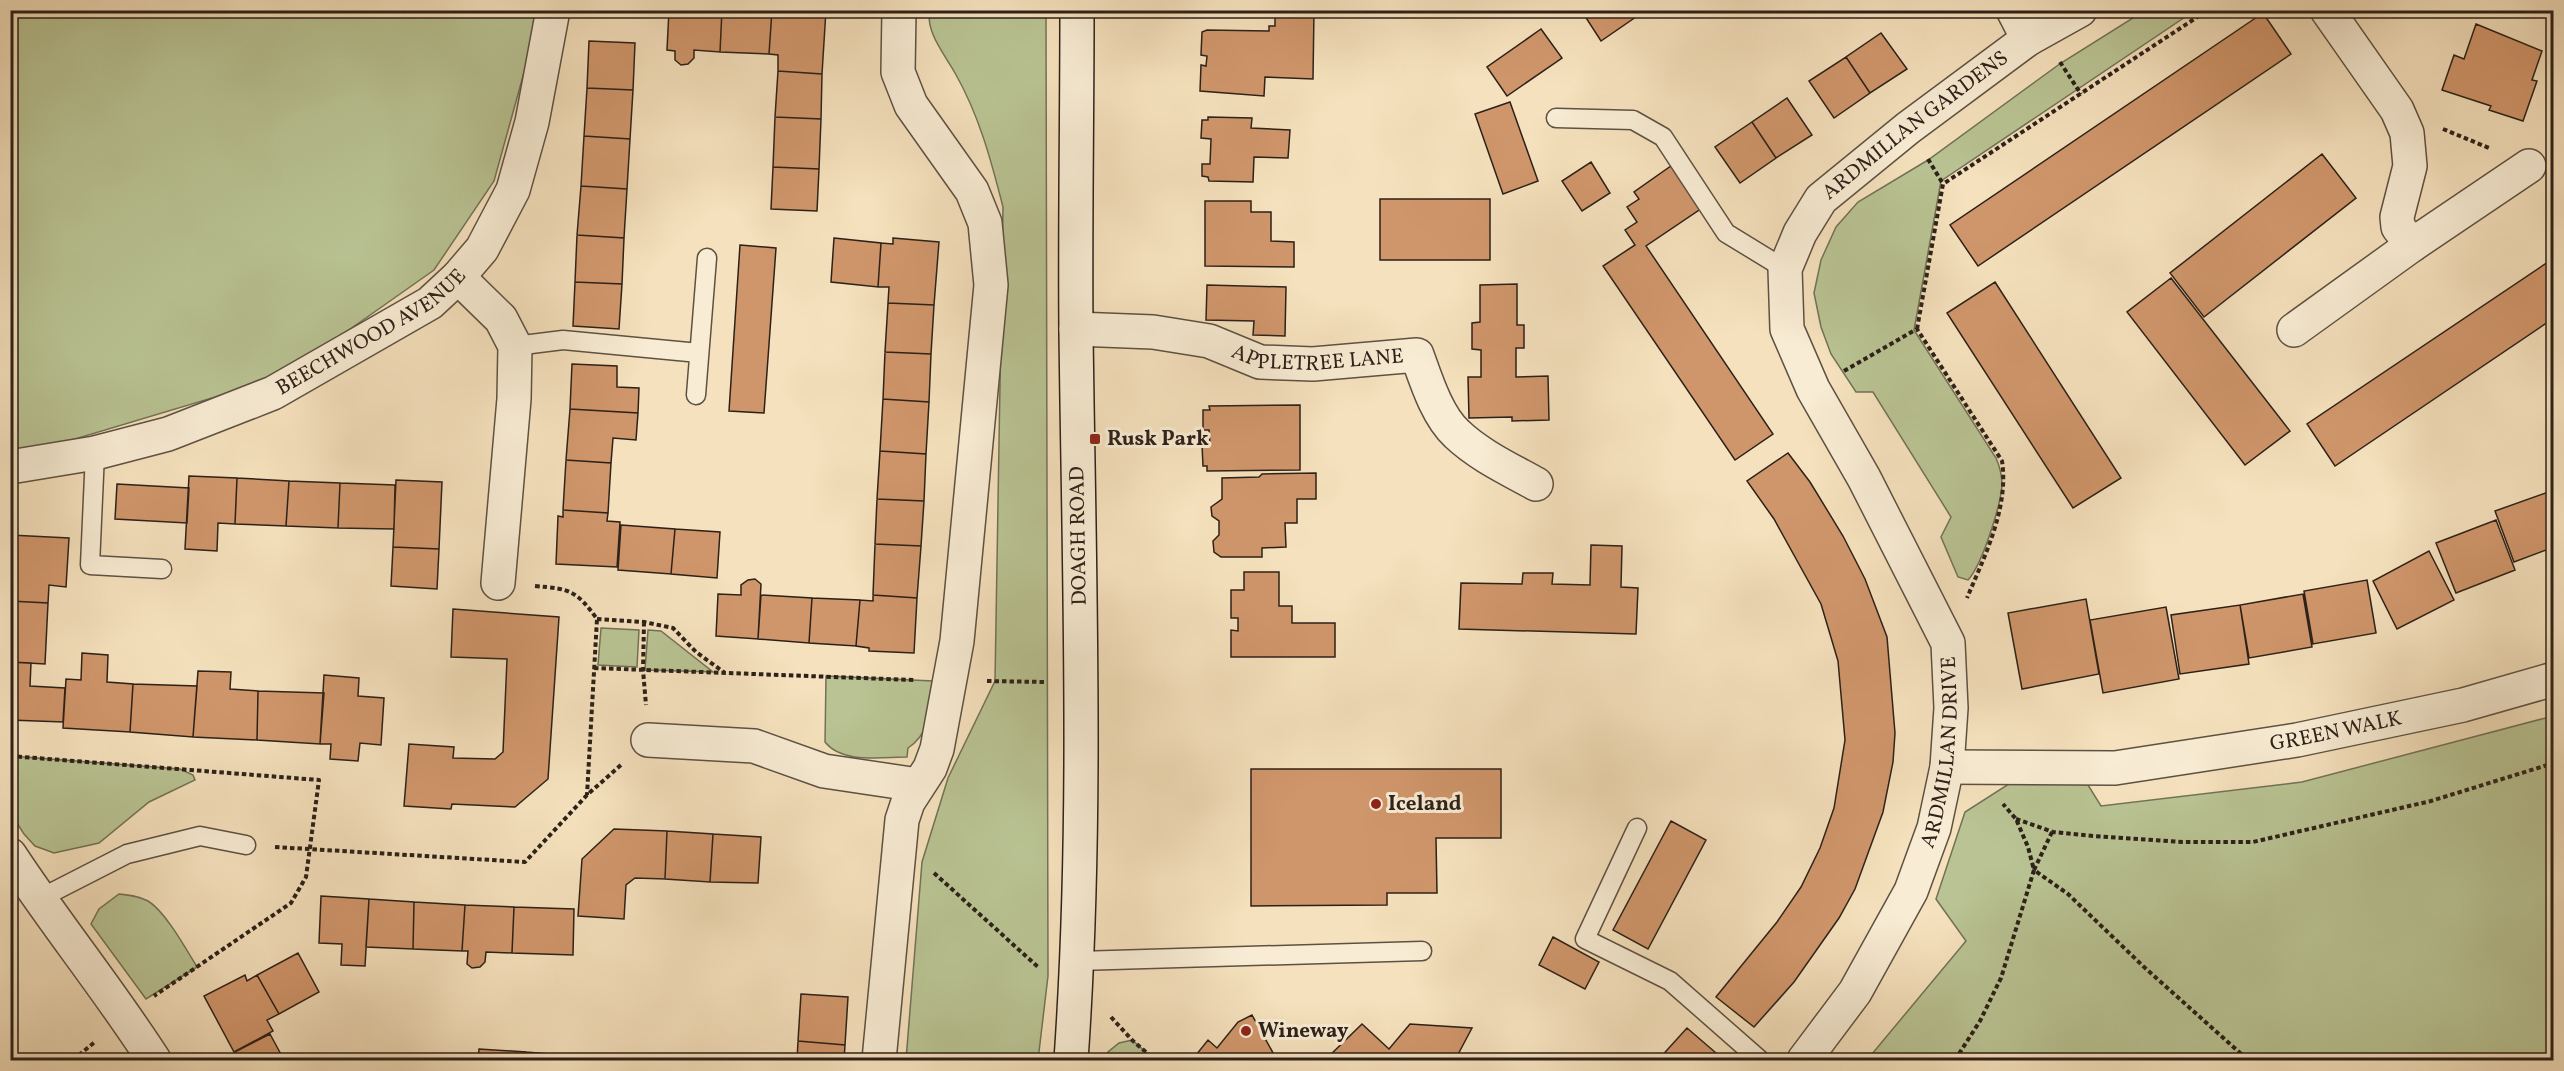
<svg xmlns="http://www.w3.org/2000/svg" width="2564" height="1071" viewBox="0 0 2564 1071" font-family="Vollkorn,serif">
  <style>
    .green { fill: #b9c393; stroke: #727256; stroke-width: 1.5 }
    .building { fill: #d0966b; stroke: #2c2119; stroke-width: 1.5 }
    .lines { fill: none; stroke-linecap: round; stroke-linejoin: round }
    .service-casing { stroke: #5e5142; stroke-width: 21 }
    .minor-casing { stroke: #5e5142; stroke-width: 36 }
    .secondary-casing { stroke: #2c2119; stroke-width: 36 }
    .path { stroke: #2c2119; stroke-width: 4; stroke-dasharray: 4.5 3; stroke-linecap: butt }
    .service { stroke: #f8ecd4; stroke-width: 18 }
    .minor { stroke: #f8ecd4; stroke-width: 33 }
    .secondary { stroke: #f8ecd4; stroke-width: 33 }
    .poi-dot { fill: #8f2418; stroke: #f8ecd4; stroke-width: 2 }
    .labels { text-anchor: middle; dominant-baseline: central; stroke-width: 6; stroke-linejoin: round; paint-order: stroke }
    .street-label { font-size: 21px; fill: #2c2119; stroke: #f8ecd4 }
    .poi-label { font-size: 21px; font-weight: bold; fill: #2c2119; stroke: #f8ecd4; text-anchor: start }
  </style>
  <rect width="100%" height="100%" fill="#f5e1bd"/>
  <filter id="stains"><feTurbulence type="fractalNoise" baseFrequency=".00333" numOctaves="4"/><feColorMatrix values="0 0 0 0 .2 0 0 0 0 .09 0 0 0 0 .02 0 0 0 .5 -.17"/></filter>
  <radialGradient id="worn" r=".72"><stop offset=".6" stop-color="#630" stop-opacity="0"/><stop offset="1" stop-color="#630" stop-opacity=".3"/></radialGradient>
  <path class="green" d="M11,11H541L494,181L434,270L282,377L35,451L11,453Z
    M930,11H1046L1048,976L1038,1060H906L922,862L948,778L995,681L1003,207C991,160 979,115 955,73C945,55 925,31 930,11Z
    M2144,11H2194L1941,181L1914,330L1996,458C2000,467 2002,476 2002,486C2000,507 1982,565 1968,580L1958,577L1941,537L1951,517L1873,392H1856L1831,354L1821,327L1814,293L1821,260L1836,227L1858,202L1928,160L2061,63Z
    M601,628L639,630L637,667L598,665Z
    M648,630L661,631L713,672L645,670Z
    M826,676L933,681C930,707 932,732 908,748L907,757C882,757 842,764 825,742Z
    M2553,716V1060H1867L1966,941L1936,899L1965,812L2015,780L2088,785L2101,806L2302,782Z
    M11,756L180,769L193,775L195,780L149,802L99,843L54,853L35,846L24,834L11,814Z
    M119,894C129,895 139,896 148,901C165,911 186,949 197,967L146,999L91,924L99,909Z
    M1132,1040L1155,1060H1107L1108,1052L1119,1043Z"/>
  <path class="building" d="M669,10H722L720,52L694,50V58L688,64L681,65L675,60V51L667,50Z
    M722,10H772L769,54L720,52Z
    M772,10H826L822,74L778,71V55L769,54Z
    M1275,10H1314L1313,79L1265,77L1264,96L1200,91L1201,65L1206,66L1207,56L1201,55L1202,32L1207,30L1269,31V26H1275Z
    M1581,10H1646L1601,41Z
    M2263,13L2291,54L1978,266L1950,225Z
    M2476,24L2542,51L2532,80L2537,81L2523,121L2489,110L2491,106L2442,90L2454,55L2464,59Z
    M1541,29L1562,58L1507,96L1487,67Z
    M1881,33L1907,69L1870,93L1846,57Z
    M589,41L635,43L633,90L587,88Z
    M1846,57L1870,93L1834,118L1809,81Z
    M778,71L822,74L821,119L775,117Z
    M587,88L633,90L630,139L584,136Z
    M1787,98L1812,135L1776,158L1752,122Z
    M1510,102L1538,181L1503,194L1475,114Z
    M775,117L821,119L819,169L773,167Z
    M1208,117L1252,118L1251,128L1290,130L1288,158L1254,157L1253,182L1209,181L1208,177L1202,176V164H1210L1211,139L1201,138L1202,120H1208Z
    M1752,122L1776,158L1740,183L1715,147Z
    M584,136L630,139L627,189L581,186Z
    M2322,154L2356,198L2204,317L2170,273Z
    M1678,161L1708,204L1646,246L1773,434L1735,460L1603,266L1635,245L1625,230L1637,222L1627,207L1639,199L1634,192Z
    M1591,162L1610,193L1582,211L1562,181Z
    M773,167L819,169L817,211L771,209Z
    M581,186L627,189L624,238L577,235Z
    M1380,199H1490V260H1380Z
    M1205,201H1251V212H1271V241L1294,242V267L1205,266Z
    M577,235L624,238L622,284L575,282Z
    M834,238L881,243L878,287L831,282Z
    M893,238L939,242L934,305L888,303L889,287H878L881,243L893,244Z
    M740,245L776,248L764,413L729,411Z
    M2554,258V318L2335,466L2307,424Z
    M2171,278L2290,431L2245,465L2127,312Z
    M575,282L622,284L619,329L573,326Z
    M1995,282L2121,478L2073,508L1947,313Z
    M1517,284V325H1524V348H1516V377L1548,376L1549,420L1512,421V417L1469,418L1468,377H1481V350L1472,349V323L1480,322V285Z
    M1207,285L1286,287L1285,336L1253,335L1254,321L1206,320Z
    M888,303L934,305L931,354L885,352Z
    M885,352L931,354L929,402L883,399Z
    M572,364L617,366V387L639,388L638,413L570,409Z
    M883,399L929,402L926,454L880,451Z
    M1300,405V470L1207,471V466H1203L1202,445L1210,444L1209,430H1203V410H1210L1209,406Z
    M570,409L638,413L636,440L613,438L611,463L566,460Z
    M880,451L926,454L924,501L877,499Z
    M1788,453L1810,482L1843,536L1865,579L1887,637L1895,733L1893,762L1883,812L1855,889L1839,918L1794,982L1754,1027L1716,997L1777,922L1801,887L1820,848L1834,808L1845,740L1838,661L1821,604L1774,519L1747,481Z
    M566,460L611,463L608,513L563,510Z
    M1316,473V499H1297V523H1285L1286,547L1262,548V557H1221L1214,552L1213,541L1219,535V521L1212,516L1211,507L1222,499V478L1259,477L1262,474Z
    M189,476L237,478L235,524L218,523L217,551L185,549Z
    M237,478L289,481L286,526L235,524Z
    M396,480L442,482L439,549L393,547Z
    M289,481L340,483L338,528L286,526Z
    M340,483L395,485L394,529L338,528Z
    M117,484L189,488L187,523L115,519Z
    M2554,490V547L2514,562L2495,511Z
    M877,499L924,501L921,546L875,544Z
    M563,510L608,513L607,521L620,522L617,567L556,564L558,516L563,517Z
    M2496,520L2515,570L2456,593L2436,543Z
    M621,525L675,529L671,574L618,570Z
    M675,529L720,532L717,578L671,574Z
    M10,535L69,538L66,587L49,585L48,603L10,601Z
    M875,544L921,546L917,598L873,595Z
    M1591,545L1622,546L1621,587L1638,588L1636,634L1459,629L1461,583L1522,584L1523,573H1553L1552,584L1590,585Z
    M393,547L439,549L437,589L391,586Z
    M2429,551L2454,600L2397,629L2373,581Z
    M1244,572H1279V606H1292V623H1335V657H1231V630L1238,631V618H1231V590H1244Z
    M755,579L761,584L758,639L716,636L718,594L741,595V585L748,580Z
    M2367,580L2376,633L2313,644L2304,591Z
    M2303,594L2312,647L2249,658L2240,605Z
    M761,595L812,598L809,643L758,639Z
    M873,595L917,598L914,653L869,651V648L856,646L860,600L873,601Z
    M812,598L860,600L856,646L809,643Z
    M2086,599L2099,674L2022,689L2008,613Z
    M10,601L48,603L45,664L10,662Z
    M2240,605L2249,664L2180,674L2171,615Z
    M2166,607L2179,679L2103,693L2090,620Z
    M453,609L559,617L548,779L515,807L452,804L451,809L404,806L409,744L454,747L453,758L495,759L503,752L507,659L451,657Z
    M82,653L108,655L107,682L133,684L130,732L63,728L66,679L81,680Z
    M10,662L31,663L30,686L65,688L63,722L10,720Z
    M198,671L231,672L230,689L258,691L257,740L193,737Z
    M324,675L359,678L358,696L384,698L381,745L360,743L358,761L330,759L331,744H320Z
    M133,684L197,686L193,737L130,732Z
    M258,691L324,693L320,744L257,740Z
    M1251,769H1501V838H1436L1437,893H1387V905L1251,906Z
    M1671,821L1706,840L1648,949L1613,930Z
    M614,829L667,831L665,879L635,878L626,885L624,919L578,916L582,859Z
    M667,831L713,834L710,882L665,879Z
    M713,834L761,837L758,883L710,882Z
    M321,896L369,899L365,966L341,965L342,944L319,943Z
    M369,899L414,902L413,949L366,947Z
    M414,902L465,905L462,951L413,949Z
    M465,905L514,907L512,953L486,952L485,962L480,967L472,968L467,964L468,951H462Z
    M514,907L574,909L573,955L512,953Z
    M1553,937L1599,962L1585,989L1539,965Z
    M298,953L319,992L279,1014L257,975Z
    M245,975L247,981L257,975L279,1014L267,1020L273,1031L234,1052L204,996Z
    M801,994L848,997L845,1045L798,1041Z
    M1252,1015L1277,1060H1192L1208,1040L1217,1048L1238,1022Z
    M1362,1024L1389,1049L1410,1024L1472,1028L1455,1060H1325Z
    M1687,1028L1723,1059L1658,1060Z
    M270,1034L284,1060H232L229,1055Z
    M798,1041L845,1045L844,1060H797Z
    M479,1049L526,1052V1060H478Z
    M526,1052L575,1056L574,1060H526Z
    M575,1056L625,1060H574Z"/>
  <g class="lines">
    <defs>
      <path id="service" d="M1556,118L1633,120L1663,137L1726,233L1785,269
        M515,346L563,340L699,353
        M696,395L707,258
        M95,453L90,565L162,569
        M1637,828L1585,939L1670,981L1760,1060
        M39,899L127,854L200,836L246,845
        M1078,961L1422,951"/>
      <g id="minor">
        <path d="M2013,10L2028,39"/>
        <path d="M2327,10L2397,110L2407,133L2410,166L2397,217L2398,227L2412,245"/>
        <path d="M458,277L501,319L515,346L514,399L498,583"/>
        <path id="s1" d="M1076,329L1153,332L1209,341L1260,362L1313,364L1417,355C1426,380 1437,416 1457,434C1479,455 1509,469 1536,484"/>
        <path d="M2294,330L2412,245L2529,166"/>
        <path id="s2" d="M10,467L95,453L168,434L273,393L430,303L458,277L482,249L513,190L532,122L553,10"/>
        <path d="M648,740L754,746L824,771L918,785"/>
        <path id="s3" d="M1947,767L2115,768L2297,740L2463,705L2554,679"/>
        <path d="M10,855C56,925 109,990 154,1060"/>
        <path d="M879,1060L902,820L908,802L930,768L937,749L957,641L991,285L985,223L972,191L911,105L898,72L899,10"/>
        <path id="s4" d="M1804,1060L1855,992L1911,891L1934,828L1947,767L1951,708L1948,643L1864,478L1813,389L1787,329L1785,269L1800,233L1821,199L1908,128L2028,39L2080,10"/>
      </g>
      <path id="secondary" d="M1071,1060C1088,818 1079,575 1076,332C1075,225 1077,118 1077,10"/>
    </defs>
    <use href="#service" class="service-casing"/>
    <use href="#minor" class="minor-casing"/>
    <use href="#secondary" class="secondary-casing"/>
    <path class="path" d="M2060,62L2081,94
      M2443,129L2489,148
      M1928,159L1943,184
      M1917,329L1943,184L2208,10
      M1844,371L1917,329L2002,461C2009,508 1985,555 1967,598
      M535,586C570,589 576,590 597,619L587,795
      M597,619L644,622L673,628L696,652L725,673
      M644,622L643,670L646,705
      M594,668L914,680
      M987,681L1046,682
      M10,756L319,780L306,877L291,903L154,996
      M2016,819L2053,832L2093,836L2182,842H2253L2431,801L2554,763
      M2052,832L2034,870L2068,894L2143,966L2248,1060
      M275,847L525,862L587,795L622,764
      M934,873L1038,967
      M1111,1017L1132,1040L1155,1060
      M73,1060L96,1041
      M1955,1060L1980,1021L2001,978L2034,870L2028,847L2016,819L2003,804"/>
    <use href="#service" class="service"/>
    <use href="#minor" class="minor"/>
    <use href="#secondary" class="secondary"/>
  </g>
  <g class="poi-dot">
    <rect x="1089" y="433" width="12" height="12" rx="3"/>
    <circle cx="1376" cy="804" r="6"/>
    <circle cx="1246" cy="1031" r="6"/>
  </g>
  <g class="labels">
    <g class="street-label">
      <text stroke="none"><textPath href="#s4" startOffset="1066">ARDMILLAN GARDENS</textPath></text>
      <text stroke="none"><textPath href="#s2" startOffset="390">BEECHWOOD AVENUE</textPath></text>
      <text stroke="none"><textPath href="#s1" startOffset="246">APPLETREE LANE</textPath></text>
      <text transform="translate(1079 536) rotate(-91)">DOAGH ROAD</text>
      <text stroke="none"><textPath href="#s3" startOffset="392">GREEN WALK</textPath></text>
      <text stroke="none"><textPath href="#s4" startOffset="344">ARDMILLAN DRIVE</textPath></text>
    </g>
    <g class="poi-label">
      <text x="1107" y="439">Rusk Park</text>
      <text x="1388" y="804">Iceland</text>
      <text x="1258" y="1031">Wineway</text>
    </g>
  </g>
  <rect width="2564" height="1071" fill="none" stroke="#f5e1bd" stroke-width="36"/>
  <rect x="12" y="12" width="2540" height="1047" fill="none" stroke="#2c2119" stroke-width="3"/>
  <rect x="18" y="18" width="2528" height="1035" fill="none" stroke="#2c2119" stroke-width="1.5"/>
  <rect width="100%" height="100%" filter="url(#stains)"/>
  <rect width="100%" height="100%" fill="url(#worn)"/>
</svg>
